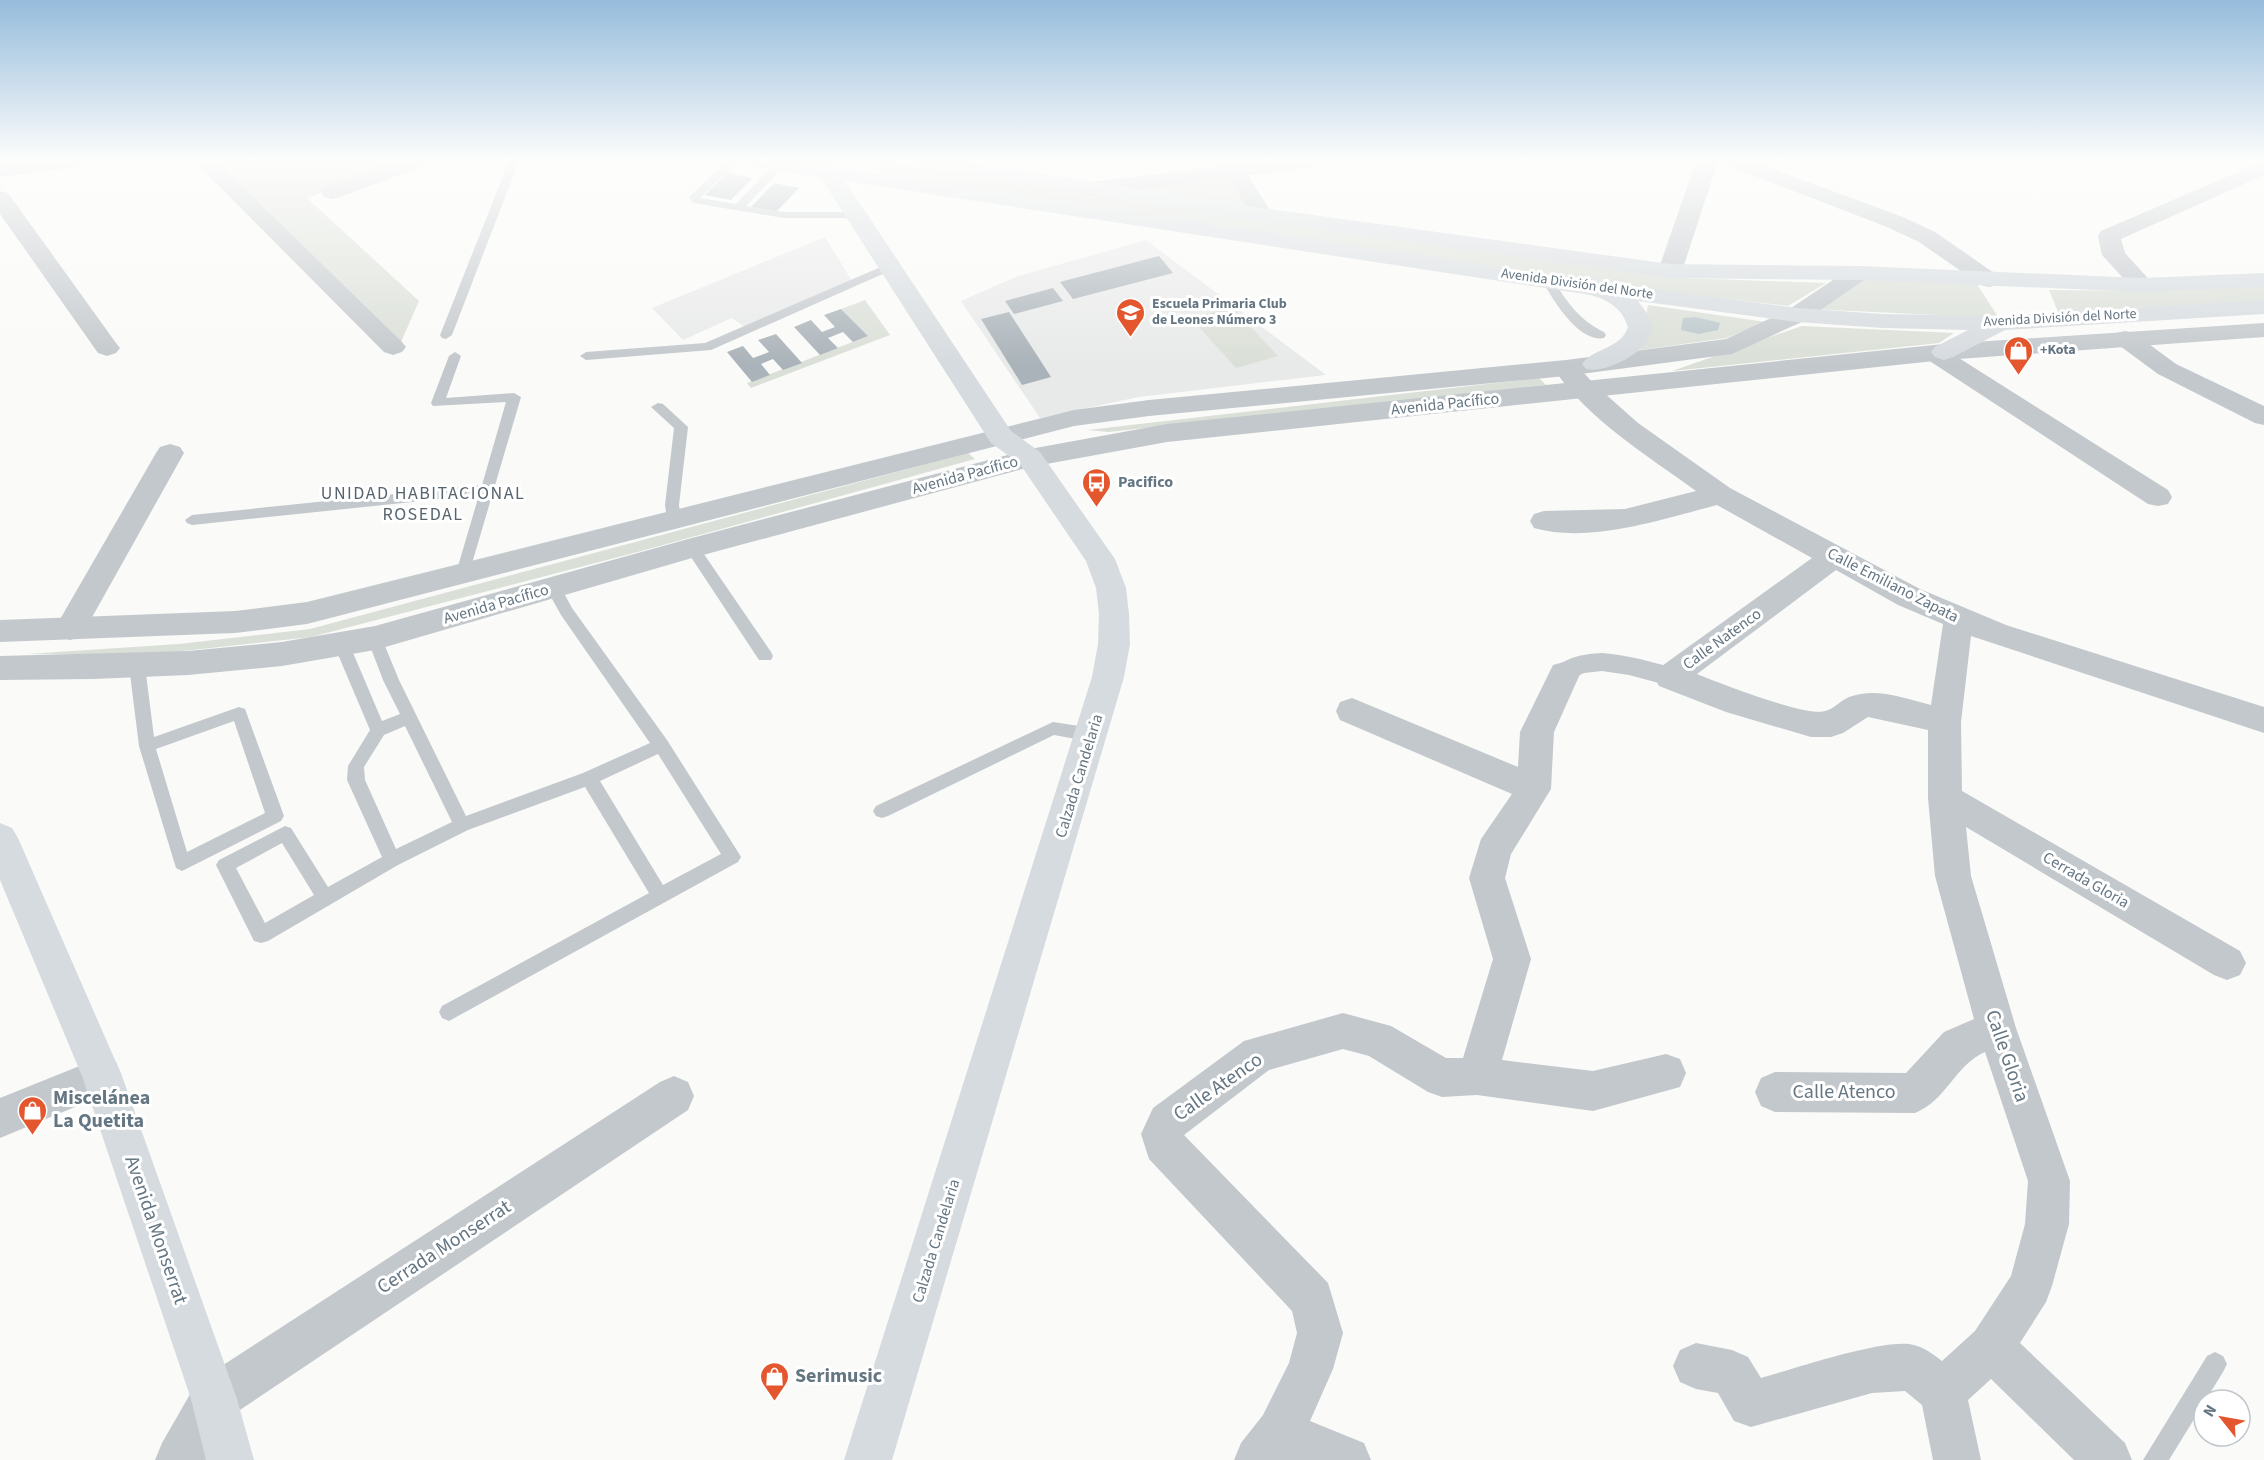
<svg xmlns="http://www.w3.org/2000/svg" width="2264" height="1460" viewBox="0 0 2264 1460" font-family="'Source Sans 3',sans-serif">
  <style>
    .built { fill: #e8e9e9 }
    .green { fill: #dadfd7 }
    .water { fill: #bbc7cb }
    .building { fill: #aab3b9 }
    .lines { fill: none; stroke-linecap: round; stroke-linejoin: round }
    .service { fill: #c3c8cc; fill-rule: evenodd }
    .pedestrian { fill: #c3c8cc; fill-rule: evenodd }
    .minor { fill: #c3c8cc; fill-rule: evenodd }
    .tertiary { fill: #c3c8cc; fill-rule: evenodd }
    .secondary { fill: #d6dbdf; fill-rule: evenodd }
    .primary { fill: #d6dbdf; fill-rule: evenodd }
    .labels { text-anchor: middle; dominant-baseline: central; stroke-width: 6; stroke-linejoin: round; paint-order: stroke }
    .far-street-label { font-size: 14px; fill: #657683; stroke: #fff }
    .far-poi-label { font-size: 14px; font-weight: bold; fill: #657683; stroke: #fff; text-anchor: start }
    .street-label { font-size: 16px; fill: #657683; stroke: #fff }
    .poi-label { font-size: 16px; font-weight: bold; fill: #657683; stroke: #fff; text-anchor: start }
    .neighbourhood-label { font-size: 18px; letter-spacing: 1.5px; fill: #57646e; stroke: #fff }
    .near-street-label { font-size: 20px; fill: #657683; stroke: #fff }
    .near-poi-label { font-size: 20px; font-weight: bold; fill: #657683; stroke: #fff; text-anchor: start }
  </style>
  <rect width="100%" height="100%" fill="#fafaf8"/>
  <path class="built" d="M825,237L852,281L746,328L732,318L683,340L652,308Z
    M1146,240L1326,375L1139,397L1040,418L961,301L1018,276Z"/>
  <path class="green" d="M213,161H410L307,198L419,301L401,342Z
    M880,161L1682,278L1826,283L1788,306L1626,287L880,175Z
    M1233,169L1259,211L1096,186Z
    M1863,275L1974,280L1999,318L1811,309Z
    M2264,284V301L2058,312L2049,290L2149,291Z
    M865,300L890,335L751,388L747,383L868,336L841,309Z
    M1648,305L1766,322L1726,338L1640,350Z
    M1232,307L1278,356L1236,368L1191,318Z
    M1802,326L1954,333L1939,343L1672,371Z
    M1539,378L1546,385L1108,432L1088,430Z
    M968,453L975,459L634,553L311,637L147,655L27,654L179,644L310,629Z"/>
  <path class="water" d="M1695,317L1720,323L1718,330L1699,334L1681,330L1683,318Z"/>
  <path class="building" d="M727,173L753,178L731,200L705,195Z
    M774,183L799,188L776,212L751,207Z
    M1159,256L1173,273L1073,299L1060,282Z
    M1053,288L1063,301L1014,314L1005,301Z
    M841,309L868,336L853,342L843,332L828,338L838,348L820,355L794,327L811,320L822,332L835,327L824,315Z
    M1009,312L1051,377L1022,385L981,319Z
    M776,334L802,363L783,370L773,359L761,364L770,375L752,382L727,352L743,346L753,358L769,352L758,340Z"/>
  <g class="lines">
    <path class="service" d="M509,161H519L452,335L446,339L442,338L440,335Z
      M727,161H738L700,198L736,204L775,163L779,162L784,165L783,167L746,206L784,212H856L862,215L856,218H784L693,203L689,198L690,196Z
      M890,263L894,265V269L711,350L586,360L580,356L586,352L705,343Z
      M1548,277L1552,278C1567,302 1579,320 1604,332L1606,335L1604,338C1578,343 1553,299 1542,281Z
      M455,352L461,356L446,398L514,393L521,397L468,577L463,578L456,573L479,495L192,525L187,523L185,520L192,515L482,485L506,402L433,406L431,403L449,356Z
      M658,403L663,404L688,427L679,505L681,519L674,524L667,519L665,505L674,428L651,407Z
      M692,543L697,544L771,652L773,656L771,660H759L685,548Z
      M554,583L559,584L572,608L667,740L738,852L741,857L738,862L449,1021L442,1018L439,1012L442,1006L649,893L585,787L468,830L398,865L268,941L261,943L254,941L216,865L219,860L285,826L291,828L328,887L382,857L347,780L348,766L370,730L334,645L336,641H348L382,721L400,714L383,680L367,638L370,634H380L399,680L466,816L583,773L650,743L561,615L546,588L549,584ZM405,726L452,822L396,849L365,780L364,767L384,735ZM658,754L721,854L663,885L600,781ZM282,843L314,895L265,923L236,868Z
      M137,660L143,662L145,666L154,737L239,707L245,709L284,816L281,821L188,868L182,871L176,868L139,746L129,666L131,662ZM234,721L265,813L187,852L156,749Z
      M1053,722L1092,728L1098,730L1100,735L1098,740L1092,742L1054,735L888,816L882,818L876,816L873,811L876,806Z
      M2215,1352L2223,1356L2227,1364L2223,1372L2169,1460H2143L2207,1356Z"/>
    <path class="pedestrian" d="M1602,653C1628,655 1654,662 1679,670L1682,677L1679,684L1670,686L1629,675L1602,671L1584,673L1564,683L1555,681L1552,674C1561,657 1584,654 1602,653Z"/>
    <path class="minor" d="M30,161H87L83,165L76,167L0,177V165Z
      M194,161H216L402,342L406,347L402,352L393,355L384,352Z
      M400,161H430L426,165L340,197L332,199L324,197L321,192L324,187Z
      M1265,161H1323L1319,165L1312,167L1092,196L1084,194L1081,189L1084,184L1092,182Z
      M1696,161H1718L1682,271L1678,276L1670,278L1662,276L1658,271Z
      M2264,161V175L2121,239L2125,253L2154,285L2150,290L2142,292L2134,290L2102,255L2098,236L2101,231Z
      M0,191L8,193L116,343L120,348L116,353L107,356L98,353L0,214Z
      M2125,331L2134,333L2176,364L2264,406V425L2255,423L2158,374L2116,343L2113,338L2116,333Z
      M1934,345L1943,348L2168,490L2172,497L2168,504L2158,506L2148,504L1925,358L1921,353L1925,348Z
      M1566,360L1575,363L1593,383L1638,423L1730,488L1920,589L2006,625L2264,707V733L1971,636L1961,722L1962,791L2240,951L2246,963L2240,975L2227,980L2214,975L1966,827L1971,876L2016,1028L2070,1181L2069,1224L2052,1286L2046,1302L2020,1343L2125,1443L2132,1460H2074L1991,1379L1968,1400L1981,1460H1933L1922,1405L1905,1391L1872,1393L1751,1427L1734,1421L1718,1393L1696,1389L1680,1382L1673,1366L1680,1350L1696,1343L1732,1350L1748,1357L1761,1378C1793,1369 1887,1337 1914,1345C1925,1348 1933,1354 1942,1361L1975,1331L2011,1276L2025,1224L2028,1181L1985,1052C1954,1066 1947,1100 1915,1113L1775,1112L1761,1106L1755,1092L1761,1078L1775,1072L1906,1073L1944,1032L1974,1019L1935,876L1928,798V730L1868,717L1843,733L1831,737H1811L1726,712L1659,686L1654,677L1659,668L1812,558L1717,505C1663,519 1589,544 1534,528L1530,521L1534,514L1544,511L1625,509L1696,491C1647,455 1588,420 1553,368L1557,363ZM1836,570L1898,605L1943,624L1931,705C1903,698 1877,687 1849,697C1841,700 1834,709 1825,711C1806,717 1719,683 1697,674Z
      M170,444L180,447L184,453L81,637L70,640L59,637L55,629L59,621L156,453L160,447Z
      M1564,662L1575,665L1580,674L1554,732L1551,789L1511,854L1505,878L1531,959L1502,1060L1593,1071L1666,1054L1680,1059L1686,1073L1680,1087L1593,1111L1477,1095L1442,1097L1428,1092L1369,1056L1343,1049L1269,1070L1184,1135L1328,1283L1343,1333L1333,1369L1310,1421L1364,1443L1371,1460H1234L1241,1443L1263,1415L1289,1363L1297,1333L1292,1311L1149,1159L1141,1134L1153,1108L1244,1041L1343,1013L1391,1026L1446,1058H1463L1493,959L1469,878L1481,839L1512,794L1340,720L1336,711L1340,702L1352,698L1518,767L1520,732L1553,665Z
      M102,1057L116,1062L122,1076L116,1090L0,1138V1098Z
      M674,1076L688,1082L694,1096L688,1110L231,1416L214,1422L197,1416L191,1399L197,1382L660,1082Z"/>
    <path class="tertiary" d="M1219,161H1239L1273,215L1270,220L1262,222L1254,220Z
      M1722,161H1751L1903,217L1935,232L1997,275L2001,280L1997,285L1989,287L1981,285L1919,242L1887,227L1726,165Z
      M1859,266L1867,268L1871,273L1867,278L1806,320L1732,354L1566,376L1149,416L1074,426L307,624L235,633L0,642V620L235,611L307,602L1074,410L1149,400L1566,360L1726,339L1788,310L1851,268Z
      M2264,323V337L1944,360L1167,442L1030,467L692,558L375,650L282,666L188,675L94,679L0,680V656L188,651L282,642L375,626L692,538L1030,449L1167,424L1944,344Z
      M214,1376L231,1382L237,1399L206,1460H155L162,1443L197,1382Z"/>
    <path class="secondary" d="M741,161H792L1593,281L1797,308L1883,314L2001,316L2264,300V314L2005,330L1953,357L1944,360L1935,357L1931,352L1935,347L1968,330L1883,328L1797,322L1638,301C1643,308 1651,317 1652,326C1654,350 1606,374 1586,369L1582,364C1594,347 1620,350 1628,327C1622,308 1609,301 1591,295L752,167L745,165Z
      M910,161H959L1262,208L1670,264L1859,266L2142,278L2264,273V287L2142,292L1859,280L1670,278L1262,222L921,167L914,165Z"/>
    <path class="primary" d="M807,161H828L837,169L1011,431L1040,452L1115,559L1126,588L1129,614L1130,644L1124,677L892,1460H844L1092,677L1098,644L1099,614L1096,588L1086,561L1020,464L991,443L821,178Z
      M0,823L12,828L18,838L122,1076L237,1399L254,1460H206L191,1399L82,1076L0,880Z"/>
  </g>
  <linearGradient id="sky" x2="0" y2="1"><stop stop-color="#96bcdc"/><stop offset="0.44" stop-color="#fdfdfc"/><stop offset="1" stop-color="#fdfdfc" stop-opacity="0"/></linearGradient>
  <rect width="2264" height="365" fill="url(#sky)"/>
  <defs>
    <symbol id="school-pin" viewBox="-11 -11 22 30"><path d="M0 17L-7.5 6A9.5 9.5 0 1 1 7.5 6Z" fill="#e4572e" stroke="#fff"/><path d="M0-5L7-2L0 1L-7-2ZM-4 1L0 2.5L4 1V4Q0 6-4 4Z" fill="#fff"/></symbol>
    <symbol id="shop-pin" viewBox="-11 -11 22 30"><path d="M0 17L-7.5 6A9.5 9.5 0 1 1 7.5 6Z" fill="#e4572e" stroke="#fff"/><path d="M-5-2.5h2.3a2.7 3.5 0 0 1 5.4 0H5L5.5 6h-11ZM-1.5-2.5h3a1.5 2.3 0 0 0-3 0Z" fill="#fff"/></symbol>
    <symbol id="bus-pin" viewBox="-11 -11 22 30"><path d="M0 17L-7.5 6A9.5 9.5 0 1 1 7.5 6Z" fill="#e4572e" stroke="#fff"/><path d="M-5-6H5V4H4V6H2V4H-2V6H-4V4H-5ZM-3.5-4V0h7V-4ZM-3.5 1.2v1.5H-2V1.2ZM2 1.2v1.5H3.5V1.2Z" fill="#fff"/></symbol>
  </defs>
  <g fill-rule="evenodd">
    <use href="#school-pin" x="1114" y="296" width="33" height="45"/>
    <use href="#shop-pin" x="2002" y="334" width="33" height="45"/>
    <use href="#bus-pin" x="1080" y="466" width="33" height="45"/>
    <use href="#shop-pin" x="16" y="1094" width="33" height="45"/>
    <use href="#shop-pin" x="758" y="1360" width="33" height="45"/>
  </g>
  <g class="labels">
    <g class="far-street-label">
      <text transform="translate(1577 284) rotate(8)">Avenida División del Norte</text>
      <text transform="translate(2060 318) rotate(-3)">Avenida División del Norte</text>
    </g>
    <g class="far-poi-label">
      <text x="1152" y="304">Escuela Primaria Club<tspan x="1152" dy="16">de Leones Número 3</tspan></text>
      <text x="2040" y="350">+Kota</text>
    </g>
    <g class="street-label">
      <text transform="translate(1445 404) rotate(-6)">Avenida Pacífico</text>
      <text transform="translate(965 475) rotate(-15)">Avenida Pacífico</text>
      <text transform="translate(1893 585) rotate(27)">Calle Emiliano Zapata</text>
      <text transform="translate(496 604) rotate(-16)">Avenida Pacífico</text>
      <text transform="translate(1722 639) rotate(-36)">Calle Natenco</text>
      <text transform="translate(1079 776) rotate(-73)">Calzada Candelaria</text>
      <text transform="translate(2086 880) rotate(30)">Cerrada Gloria</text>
      <text transform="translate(936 1241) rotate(-73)">Calzada Candelaria</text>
    </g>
    <g class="poi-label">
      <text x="1118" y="482">Pacifico</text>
    </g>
    <g class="neighbourhood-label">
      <text x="423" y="493">UNIDAD HABITACIONAL<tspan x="423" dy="21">ROSEDAL</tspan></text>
    </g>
    <g class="near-street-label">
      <text transform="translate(2007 1056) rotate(71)">Calle Gloria</text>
      <text transform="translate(1218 1087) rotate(-35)">Calle Atenco</text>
      <text x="1844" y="1092">Calle Atenco</text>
      <text transform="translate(156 1230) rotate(71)">Avenida Monserrat</text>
      <text transform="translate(444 1247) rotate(-33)">Cerrada Monserrat</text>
    </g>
    <g class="near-poi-label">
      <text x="53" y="1098">Miscelánea<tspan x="53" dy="23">La Quetita</tspan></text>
      <text x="795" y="1376">Serimusic</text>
    </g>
  </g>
  <g transform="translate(2222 1418) rotate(301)"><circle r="28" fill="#ffffff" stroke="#c1c8cd" stroke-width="1.5"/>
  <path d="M0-4.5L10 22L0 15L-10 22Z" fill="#e4572e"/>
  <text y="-9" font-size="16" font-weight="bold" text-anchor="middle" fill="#657683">N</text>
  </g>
</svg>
